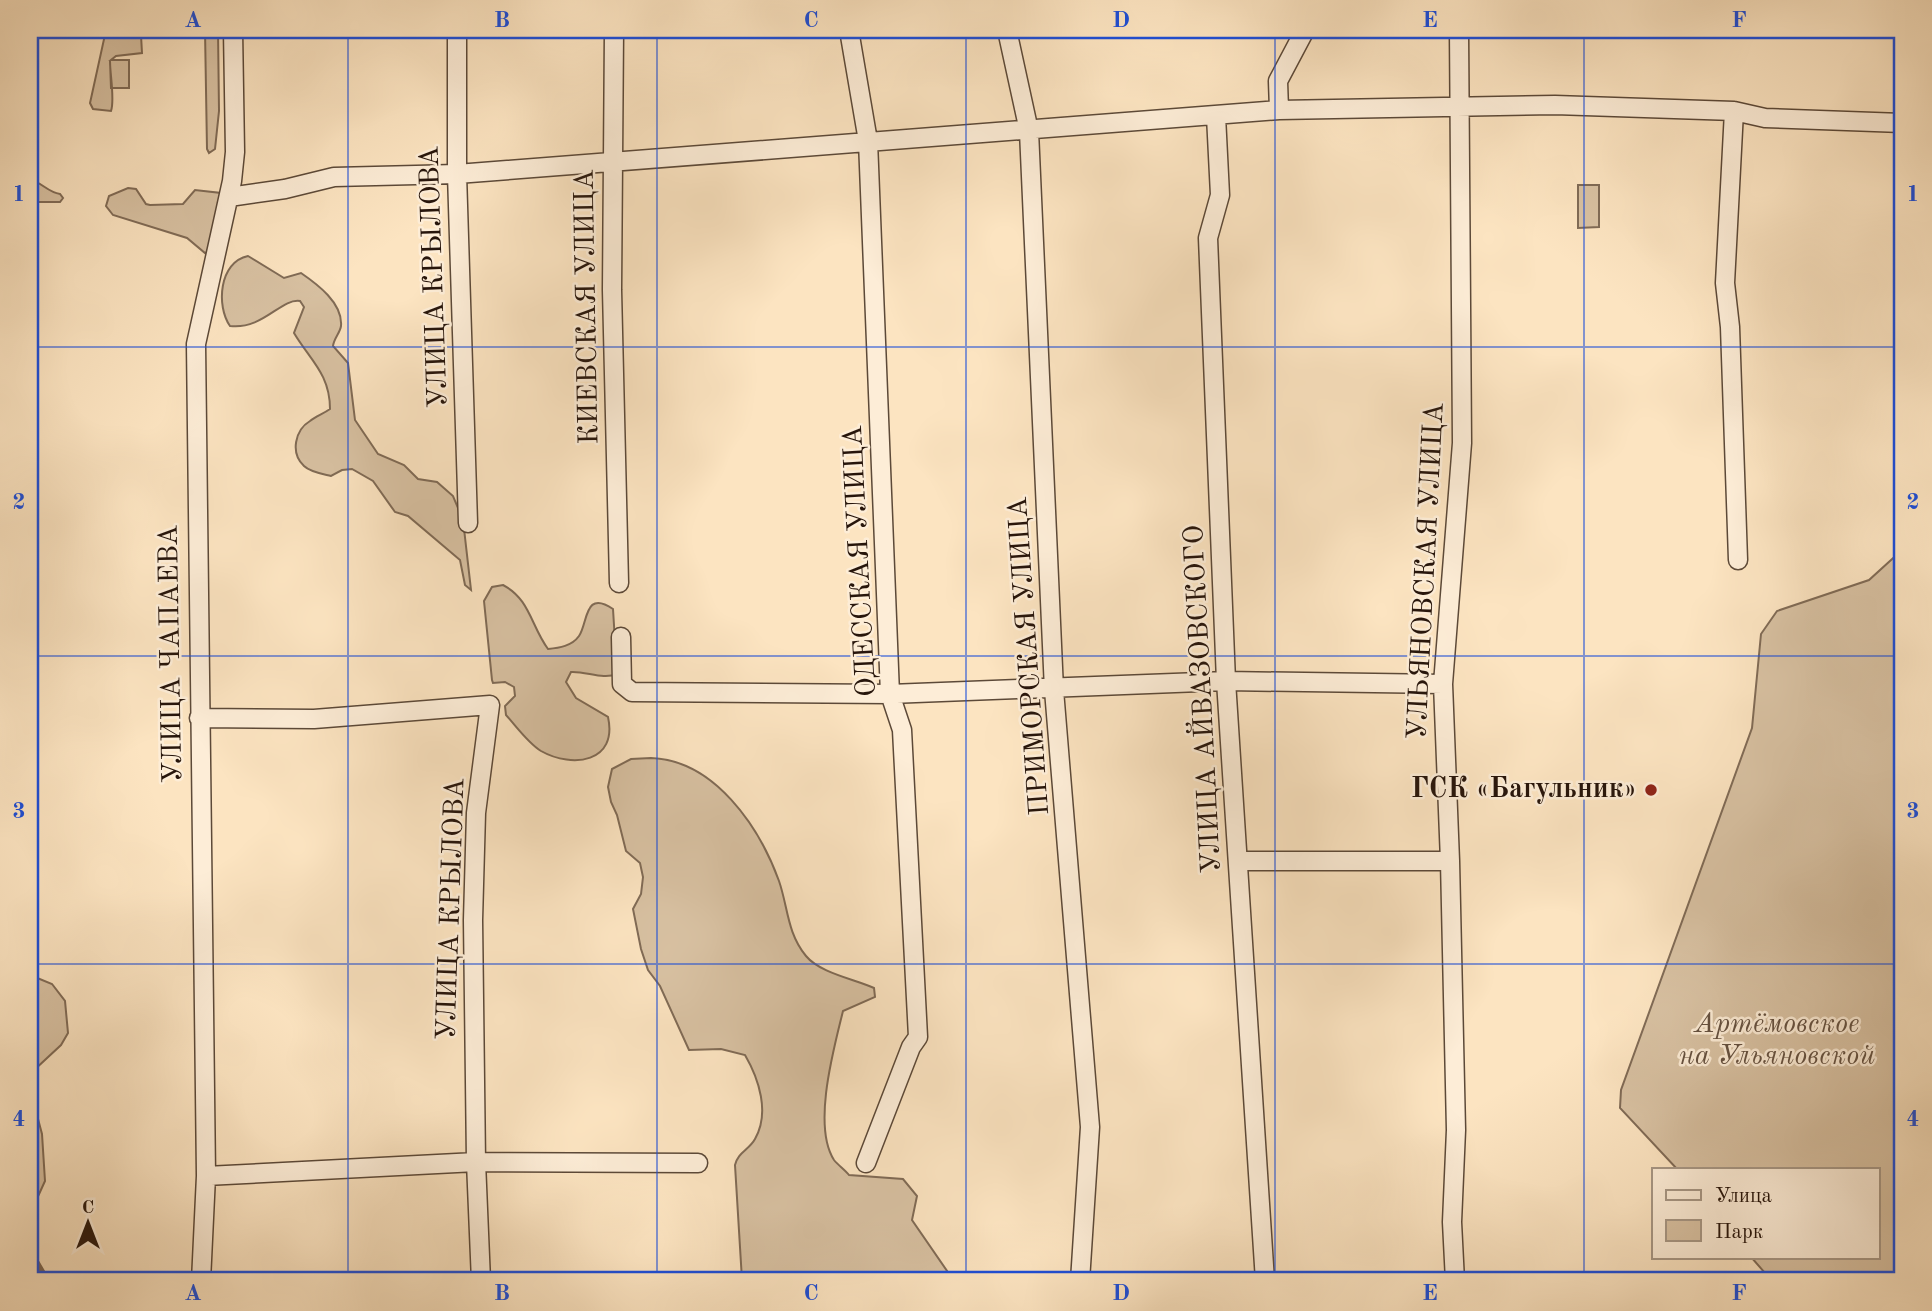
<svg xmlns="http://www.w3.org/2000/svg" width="1932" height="1311" viewBox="0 0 1932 1311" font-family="'Old Standard TT',serif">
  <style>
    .green { fill: #d8c1a2; stroke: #806b56; stroke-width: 2 }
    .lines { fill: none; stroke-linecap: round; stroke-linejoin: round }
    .stream { stroke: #7c6753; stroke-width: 5 }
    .minor-casing { stroke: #5c4938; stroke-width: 21 }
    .minor { stroke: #fdedd7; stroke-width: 18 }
    .grid { fill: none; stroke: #1d4ed8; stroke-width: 2; stroke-opacity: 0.55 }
    .poi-dot { fill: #8f2418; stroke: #fdedd7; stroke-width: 2.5 }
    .labels { text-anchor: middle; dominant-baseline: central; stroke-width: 5; stroke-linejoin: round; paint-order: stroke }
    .street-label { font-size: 28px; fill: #27150b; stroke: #fdedd7 }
    .poi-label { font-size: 28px; font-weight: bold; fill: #27150b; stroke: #fdedd7; text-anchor: end }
    .park-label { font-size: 28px; font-style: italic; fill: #655140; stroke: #fdedd7 }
    .neatline { fill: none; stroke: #1d4ed8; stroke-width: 2.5 }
    .grid-label { font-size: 23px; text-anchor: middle; font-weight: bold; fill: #1d4ed8 }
  </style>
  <rect width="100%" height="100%" fill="#fce4c1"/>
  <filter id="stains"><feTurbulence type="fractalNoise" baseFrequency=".00286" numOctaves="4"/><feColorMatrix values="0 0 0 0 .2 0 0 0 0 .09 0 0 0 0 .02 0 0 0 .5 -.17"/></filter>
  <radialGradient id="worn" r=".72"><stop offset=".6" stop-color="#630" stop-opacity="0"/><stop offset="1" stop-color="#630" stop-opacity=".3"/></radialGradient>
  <path class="green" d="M106,30L141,35L142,53L116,56L111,60H129V88H111L110,61C110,75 115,100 111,111L93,109L90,103Z
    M205,30H218L219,111L215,149L209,153L207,149Z
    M30,180C42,182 47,192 60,194L63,198L60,202H30Z
    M1578,185H1599V227L1578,228Z
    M128,188L136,189L146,204L150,205L183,204L195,190L221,193L213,250L205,253L187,238L113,215L106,206L109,196Z
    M248,256L284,278L301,273C317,284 343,303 341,326C340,333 334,338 333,346L348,363L355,420L378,454L404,465L418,479L437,482L453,496L463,520L471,590L465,585L460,560L408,516L395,512L373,481L352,469L342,470L331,476C323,474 310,472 304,466C290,453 295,430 310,421C316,416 323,414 330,409C330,374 310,360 294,333L304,307L300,301C281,298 263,330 230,326C216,306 219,262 248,256Z
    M1902,550V1281H1772L1751,1257H1878V1169H1677L1620,1108L1621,1090L1752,728L1761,634L1777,611L1869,580Z
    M503,585C530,599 531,626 548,649C559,648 572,646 579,636C588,623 584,589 613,609L617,674C603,680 586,671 571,672L566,682L576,698L608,717C618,762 573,769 541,751C528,743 516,726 506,715L505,706L515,696L514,687L505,682L493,683L492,680L484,601L492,587Z
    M651,758C714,760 759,826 779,881C788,907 787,933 806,956C820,973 854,979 874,988L875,997L843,1011C834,1048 812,1126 834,1160C838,1165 845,1170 849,1175L903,1179L917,1196L912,1220L954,1281L742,1280L735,1165C738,1152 749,1150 755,1139C770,1113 759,1079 745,1055L721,1049L689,1050L660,986L648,970L641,949L633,909L641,894L643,877L640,863L626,851L617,815L611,802L608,787L612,769L631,759Z
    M30,975L52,984L65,1001L68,1033L61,1045L32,1072L30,1089L42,1134L45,1181L30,1214Z"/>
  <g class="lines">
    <path class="stream" d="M34,1257L48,1281"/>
    <defs>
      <path id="minor" d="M457,30V174L468,523
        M614,30L612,290L619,583
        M849,30L868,141L890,694L902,730L918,1037L911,1047L866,1163
        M1007,30L1029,131L1054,690L1090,1127L1080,1281
        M1279,110L1278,81L1305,30
        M1734,111L1725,283L1730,327L1738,560
        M1216,116L1220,195L1208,238L1226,681L1265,1281
        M229,197L285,189L334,177L457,174L1279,110L1555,105L1734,111L1765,118L1902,123
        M621,637L622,684L632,692L890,694L1226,681L1443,684
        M199,718L314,719L490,705L476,813L473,920L476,1162L481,1281
        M1240,861H1450
        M206,1176L476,1162L698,1163
        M201,1281L206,1176L196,344L232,181L235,152L233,30
        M1455,1281L1452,1222L1456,1130L1450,861L1443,684L1462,443L1459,30"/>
    </defs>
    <use href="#minor" class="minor-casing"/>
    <use href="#minor" class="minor"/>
  </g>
  <path class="grid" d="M348,30V1281M657,30V1281M966,30V1281M1275,30V1281M1584,30V1281M30,347H1902M30,656H1902M30,964H1902"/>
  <circle class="poi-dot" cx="1651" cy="790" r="7"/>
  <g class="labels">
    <g class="street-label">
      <text transform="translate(435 277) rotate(-92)">УЛИЦА КРЫЛОВА</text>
      <text transform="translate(588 307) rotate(-91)">КИЕВСКАЯ УЛИЦА</text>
      <text transform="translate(861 561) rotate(-93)">ОДЕССКАЯ УЛИЦА</text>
      <text transform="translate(1427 571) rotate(-87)">УЛЬЯНОВСКАЯ УЛИЦА</text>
      <text transform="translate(172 654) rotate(-91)">УЛИЦА ЧАПАЕВА</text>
      <text transform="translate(1030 656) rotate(-94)">ПРИМОРСКАЯ УЛИЦА</text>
      <text transform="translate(1204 699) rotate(-93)">УЛИЦА АЙВАЗОВСКОГО</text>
      <text transform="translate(452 909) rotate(-88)">УЛИЦА КРЫЛОВА</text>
    </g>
    <g class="poi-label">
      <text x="1637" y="790">ГСК «Багульник»</text>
    </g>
    <g class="park-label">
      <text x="1777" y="1025">Артёмовское<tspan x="1777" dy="32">на Ульяновской</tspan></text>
    </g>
  </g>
  <rect width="1932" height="1311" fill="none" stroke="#fce4c1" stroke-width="77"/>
  <rect x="1652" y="1168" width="228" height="91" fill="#fdedd7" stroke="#a79785" stroke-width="2"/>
  <rect x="1666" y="1190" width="35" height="10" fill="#fdedd7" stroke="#a79785" stroke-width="2"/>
  <text x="1715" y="1202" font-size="21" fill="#27150b">Улица</text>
  <rect x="1666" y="1220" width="35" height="21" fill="#d8c1a2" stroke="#a79785" stroke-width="2"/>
  <text x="1715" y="1238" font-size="21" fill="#27150b">Парк</text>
  <g transform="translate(88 1223)" stroke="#fdedd7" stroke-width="5" paint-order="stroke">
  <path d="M0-5L12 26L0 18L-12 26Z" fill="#27150b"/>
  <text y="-10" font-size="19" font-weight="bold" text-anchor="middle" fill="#27150b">С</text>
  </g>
  <rect x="38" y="38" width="1856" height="1234" class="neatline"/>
  <g class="grid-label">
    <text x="193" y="27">A</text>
    <text x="502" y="27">B</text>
    <text x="811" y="27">C</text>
    <text x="1121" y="27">D</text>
    <text x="1430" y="27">E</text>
    <text x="1739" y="27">F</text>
    <text x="19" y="201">1</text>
    <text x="1913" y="201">1</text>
    <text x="19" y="509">2</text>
    <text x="1913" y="509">2</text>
    <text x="19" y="818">3</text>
    <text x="1913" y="818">3</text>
    <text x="19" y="1126">4</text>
    <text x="1913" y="1126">4</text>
    <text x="193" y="1300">A</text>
    <text x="502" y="1300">B</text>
    <text x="811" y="1300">C</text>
    <text x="1121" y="1300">D</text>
    <text x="1430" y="1300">E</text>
    <text x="1739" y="1300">F</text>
  </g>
  <rect width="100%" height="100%" filter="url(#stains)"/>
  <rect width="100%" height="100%" fill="url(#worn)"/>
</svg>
